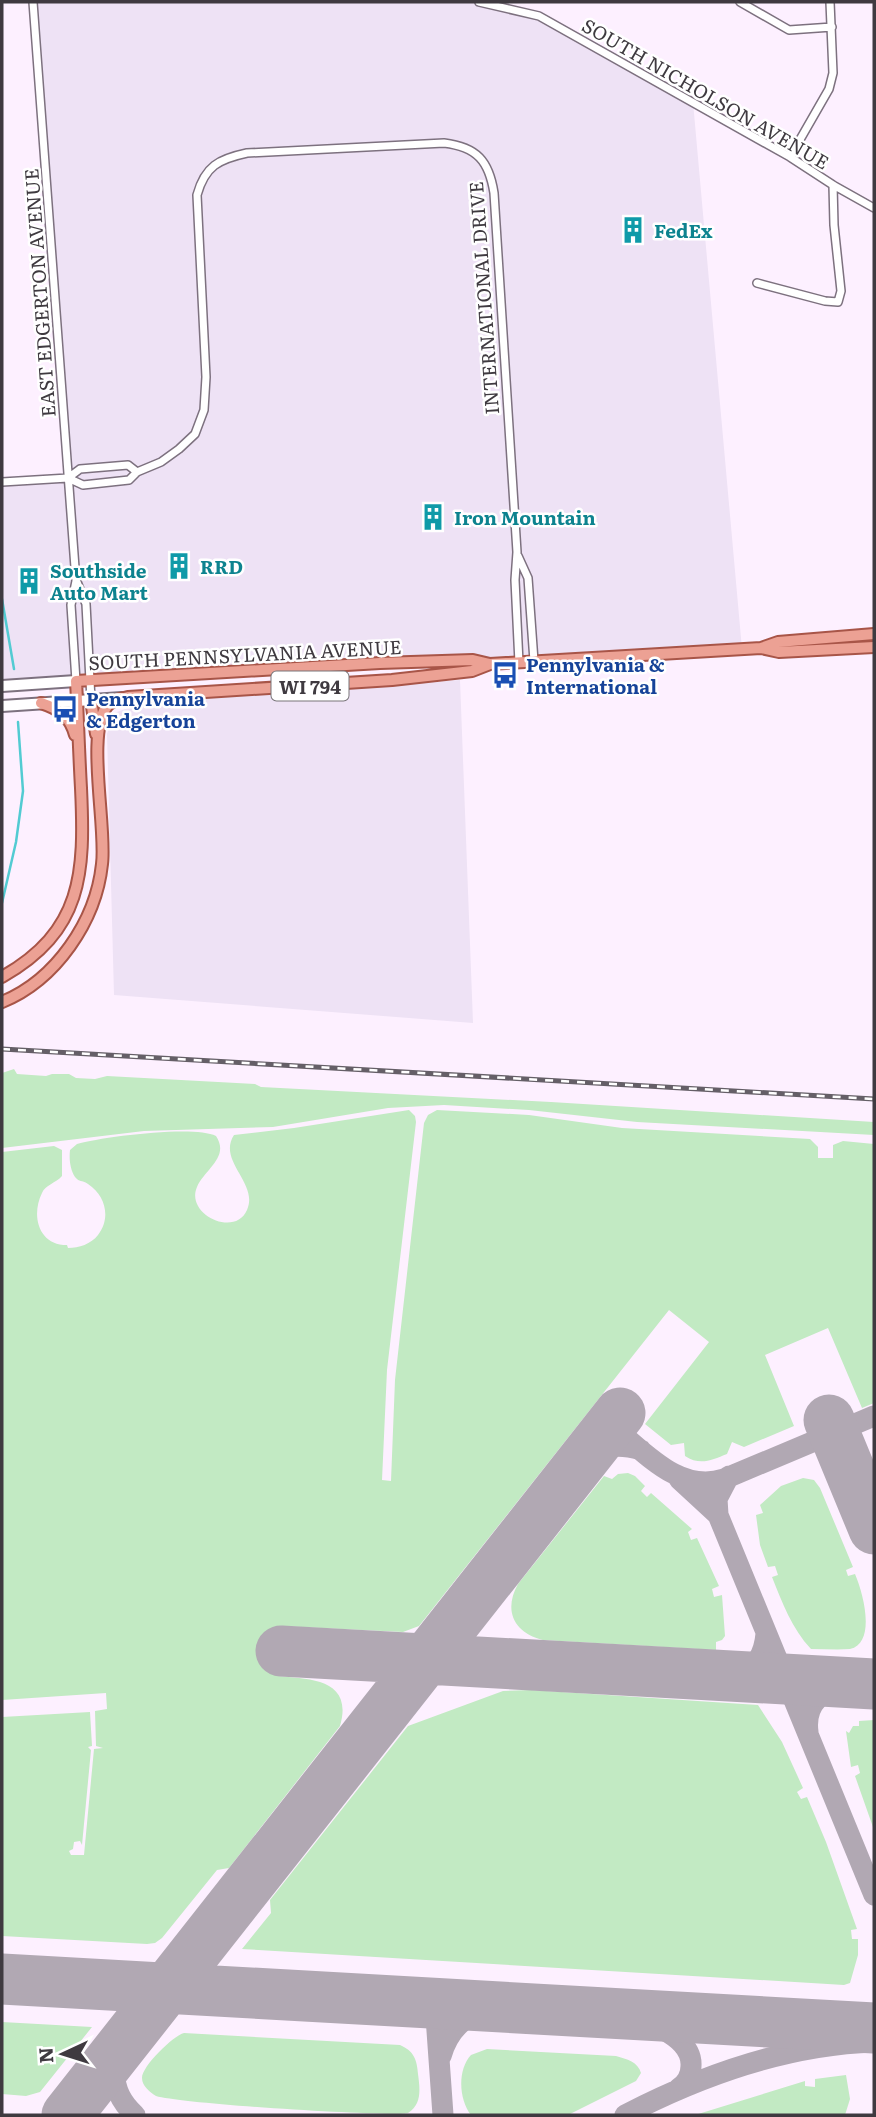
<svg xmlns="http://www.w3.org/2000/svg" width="876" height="2117" viewBox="0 0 876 2117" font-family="Literata,serif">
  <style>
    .industrial { fill: #eee2f5 }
    .green { fill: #c2eac3 }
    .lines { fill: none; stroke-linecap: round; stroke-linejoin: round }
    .stream { stroke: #52cbd2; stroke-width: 2.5 }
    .taxiway { stroke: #b1a8b3; stroke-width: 21 }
    .runway { stroke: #b1a8b3; stroke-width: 51 }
    .minor-casing { stroke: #7d717f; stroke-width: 10 }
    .secondary-casing { stroke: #7d717f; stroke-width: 14 }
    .primary-casing { stroke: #a85548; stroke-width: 14 }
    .minor { stroke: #fff; stroke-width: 7 }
    .secondary { stroke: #fff; stroke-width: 10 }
    .primary { stroke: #eca194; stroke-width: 10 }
    .rail-casing { stroke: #655f67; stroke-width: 5 }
    .rail { stroke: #fff; stroke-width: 2.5; stroke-dasharray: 8; stroke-linecap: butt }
    .labels { text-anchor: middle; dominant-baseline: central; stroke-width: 5; stroke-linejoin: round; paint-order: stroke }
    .shield { fill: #fff; stroke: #797579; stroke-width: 2 }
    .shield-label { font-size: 18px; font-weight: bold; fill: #3f3a40 }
    .street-label { font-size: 19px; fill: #3f3a40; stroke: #fff }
    .culture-label { font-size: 19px; font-weight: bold; fill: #0d838f; stroke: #fff; text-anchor: start }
    .transit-label { font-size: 19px; font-weight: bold; fill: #164399; stroke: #fff; text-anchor: start }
  </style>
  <rect width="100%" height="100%" fill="#fdf0ff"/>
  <path class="industrial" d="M33,2H479L539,16L693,102L742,649L473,660L2,686V482L67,478Z
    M460,680L473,1023L114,995L107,734L114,713L145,702Z"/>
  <path class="green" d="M14,1069L17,1074L46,1076L52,1074H69L76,1078L95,1079L107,1076L255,1084L261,1087L551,1102L874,1122V1135L637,1122L529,1110L444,1105L388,1108L273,1127L144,1131L2,1148V1073Z
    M409,1110L415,1116L416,1122L387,1370L382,1480L391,1481L395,1380L424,1123L428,1115L437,1110L529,1115L622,1128L810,1139L818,1147V1158H833V1145L843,1141L874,1144V1403L862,1408L828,1328L765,1355L794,1426L744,1447L732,1442L727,1454C712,1460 700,1466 685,1456L684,1443L671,1445L645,1424L709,1342L669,1310L419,1626L403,1632L281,1626L278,1676C308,1679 354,1678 340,1726L229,1868L217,1870L162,1938L155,1943L147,1944L2,1936V1717L90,1712L92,1746L88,1747L91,1750L82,1845L80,1841L74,1842L73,1849L69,1851L71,1855H84L94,1749L103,1748L96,1746L95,1711L107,1709L106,1693L2,1700V1152L54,1146L62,1150V1176C56,1183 45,1185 42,1193C31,1215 38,1245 67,1245L68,1248C79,1248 91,1244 98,1235C111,1218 106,1196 88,1184C81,1179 80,1183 75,1177C70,1169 69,1159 70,1150L77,1144C102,1137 194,1125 216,1136C230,1157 205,1169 197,1187C185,1214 235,1238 247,1210C259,1183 217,1161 234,1135L294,1128Z
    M628,1473L635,1476L645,1486L641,1491L647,1497L651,1493L692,1529L688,1532L691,1540L697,1538L719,1586L712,1589L714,1597L722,1595L725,1636L722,1640L716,1642V1650L543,1640C514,1633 503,1611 518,1584L604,1476L612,1479L618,1474Z
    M803,1478L814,1480L820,1488L853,1567L846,1570L848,1576L855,1574C864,1595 876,1643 850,1649C838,1650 824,1649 811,1649C792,1629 782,1602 772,1577L778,1575L775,1566L768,1567L760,1545L756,1515L763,1513L760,1505L781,1486Z
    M531,1690L758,1705L782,1742L803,1788L797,1792L801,1799L807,1797L826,1842L857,1929L851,1930L852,1939H858V1955L850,1983L844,1985L242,1949L271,1913L270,1900L408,1726L503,1691Z
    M874,1720V1830L855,1776L860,1773L858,1765L851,1767L846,1731L849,1733L853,1726H859V1721Z
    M2,2022L92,2027L40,2092L26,2096L2,2094Z
    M184,2033L400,2045C414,2051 417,2060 418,2074C420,2089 422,2104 408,2113C391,2117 182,2104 156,2096C150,2092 142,2086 142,2078C142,2066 173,2036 184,2033Z
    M487,2049L616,2056C627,2059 638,2062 641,2073L636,2081L568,2115H471C459,2100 457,2070 471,2055Z
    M846,2075L850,2099L845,2115H695L805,2081V2086L815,2087V2079Z"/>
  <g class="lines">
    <path class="stream" d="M2,599L14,669
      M2,903L16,842L23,791L18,722"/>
    <path class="taxiway" d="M611,1425C644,1451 679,1494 724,1479L874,1416
      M575,1472C581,1467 585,1459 591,1455C606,1443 624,1445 641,1450
      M679,1479L718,1515L717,1499L729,1476
      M718,1515L874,1895
      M736,1676C756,1667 764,1656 766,1634
      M808,1732C804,1702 824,1690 849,1682
      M435,2003L443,2115
      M614,2013C639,2018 693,2034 691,2066C691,2077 686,2084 678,2089
      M118,2054C110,2078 117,2099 135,2115
      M441,2056C449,2028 469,2011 497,2006
      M69,2115L128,2037
      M625,2115C702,2075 786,2045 874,2042"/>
    <path class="runway" d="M829,1420L874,1529
      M281,1651L874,1684
      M2,1979L874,2028
      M67,2115L620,1413"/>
    <defs>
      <path id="minor" d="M33,2L76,581L71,605L76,681
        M479,2L539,16L790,157L833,185L874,208
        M740,2L789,30L832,27
        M790,157L829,89L833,73L830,2
        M757,283L825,301L838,302L841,291L834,225L833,185
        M68,478L80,469L128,465L137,472
        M2,482L68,478L83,485L129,480L137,472L161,462L179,449L195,434L204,410L206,377L197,195C205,166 219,159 247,153L444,143C477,147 489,161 494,193L517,552L515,580L519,663
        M518,556L528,578L534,661
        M77,582L86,604L91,700"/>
      <path id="secondary" d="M2,686L76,681
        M2,706L122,698"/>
      <path id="primary" d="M761,648L779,652L874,647
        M91,700L96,734
        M41,703C59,709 70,716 75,735
        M2,977C83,931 85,873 81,788C79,753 78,717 76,681L380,663L473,660L490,664
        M2,1002C56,980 96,921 102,864C107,828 85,730 108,705C113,700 121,699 128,697L392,680L472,671L490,664L761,648L778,642L874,634"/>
    </defs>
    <use href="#minor" class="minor-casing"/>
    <use href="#secondary" class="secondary-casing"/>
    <use href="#primary" class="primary-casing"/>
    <use href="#minor" class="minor"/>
    <use href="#secondary" class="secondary"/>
    <use href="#primary" class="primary"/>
    <defs>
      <path id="rail" d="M2,1049L874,1099"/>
    </defs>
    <use href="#rail" class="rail-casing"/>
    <use href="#rail" class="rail"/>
  </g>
  <defs>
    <symbol id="building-bare" viewBox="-9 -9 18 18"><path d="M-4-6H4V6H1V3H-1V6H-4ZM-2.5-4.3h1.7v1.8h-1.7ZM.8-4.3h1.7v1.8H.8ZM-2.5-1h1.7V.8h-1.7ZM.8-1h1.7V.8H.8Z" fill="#0f9aa8" stroke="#fff" stroke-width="2.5" paint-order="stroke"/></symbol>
    <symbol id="bus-bare" viewBox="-9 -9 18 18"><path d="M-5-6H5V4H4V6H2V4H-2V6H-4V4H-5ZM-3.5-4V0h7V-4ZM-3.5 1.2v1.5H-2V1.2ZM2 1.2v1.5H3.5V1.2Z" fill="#1a4fb4" stroke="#fff" stroke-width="2.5" paint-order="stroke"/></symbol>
  </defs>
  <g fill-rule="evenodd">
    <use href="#building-bare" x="614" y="211" width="38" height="38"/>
    <use href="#building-bare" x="414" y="498" width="38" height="38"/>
    <use href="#building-bare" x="160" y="547" width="38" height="38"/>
    <use href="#building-bare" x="10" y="562" width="38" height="38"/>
    <use href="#bus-bare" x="486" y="656" width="38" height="38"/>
    <use href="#bus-bare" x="46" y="690" width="38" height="38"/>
  </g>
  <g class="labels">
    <rect class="shield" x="271.5" y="671.5" width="77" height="29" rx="5"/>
    <g class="shield-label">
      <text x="310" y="686">WI 794</text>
    </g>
    <g class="street-label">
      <text transform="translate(706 93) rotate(30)">SOUTH NICHOLSON AVENUE</text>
      <text transform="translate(39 293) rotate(-94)">EAST EDGERTON AVENUE</text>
      <text transform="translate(483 298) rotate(-94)">INTERNATIONAL DRIVE</text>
      <text transform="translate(245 654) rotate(-3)">SOUTH PENNSYLVANIA AVENUE</text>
    </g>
    <g class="culture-label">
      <text x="654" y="230">FedEx</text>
      <text x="454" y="517">Iron Mountain</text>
      <text x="200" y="566">RRD</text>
      <text x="50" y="570">Southside<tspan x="50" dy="22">Auto Mart</tspan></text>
    </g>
    <g class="transit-label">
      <text x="526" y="664">Pennylvania &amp;<tspan x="526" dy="22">International</tspan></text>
      <text x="86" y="698">Pennylvania<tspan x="86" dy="22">&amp; Edgerton</tspan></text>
    </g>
  </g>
  <rect width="876" height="2117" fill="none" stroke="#3f3a40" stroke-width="7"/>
  <g transform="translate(63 2054) rotate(266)" stroke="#ffffff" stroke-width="5" paint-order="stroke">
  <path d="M0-5L12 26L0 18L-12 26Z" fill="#3f3a40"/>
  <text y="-10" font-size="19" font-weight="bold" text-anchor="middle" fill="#3f3a40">N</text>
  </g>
</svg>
